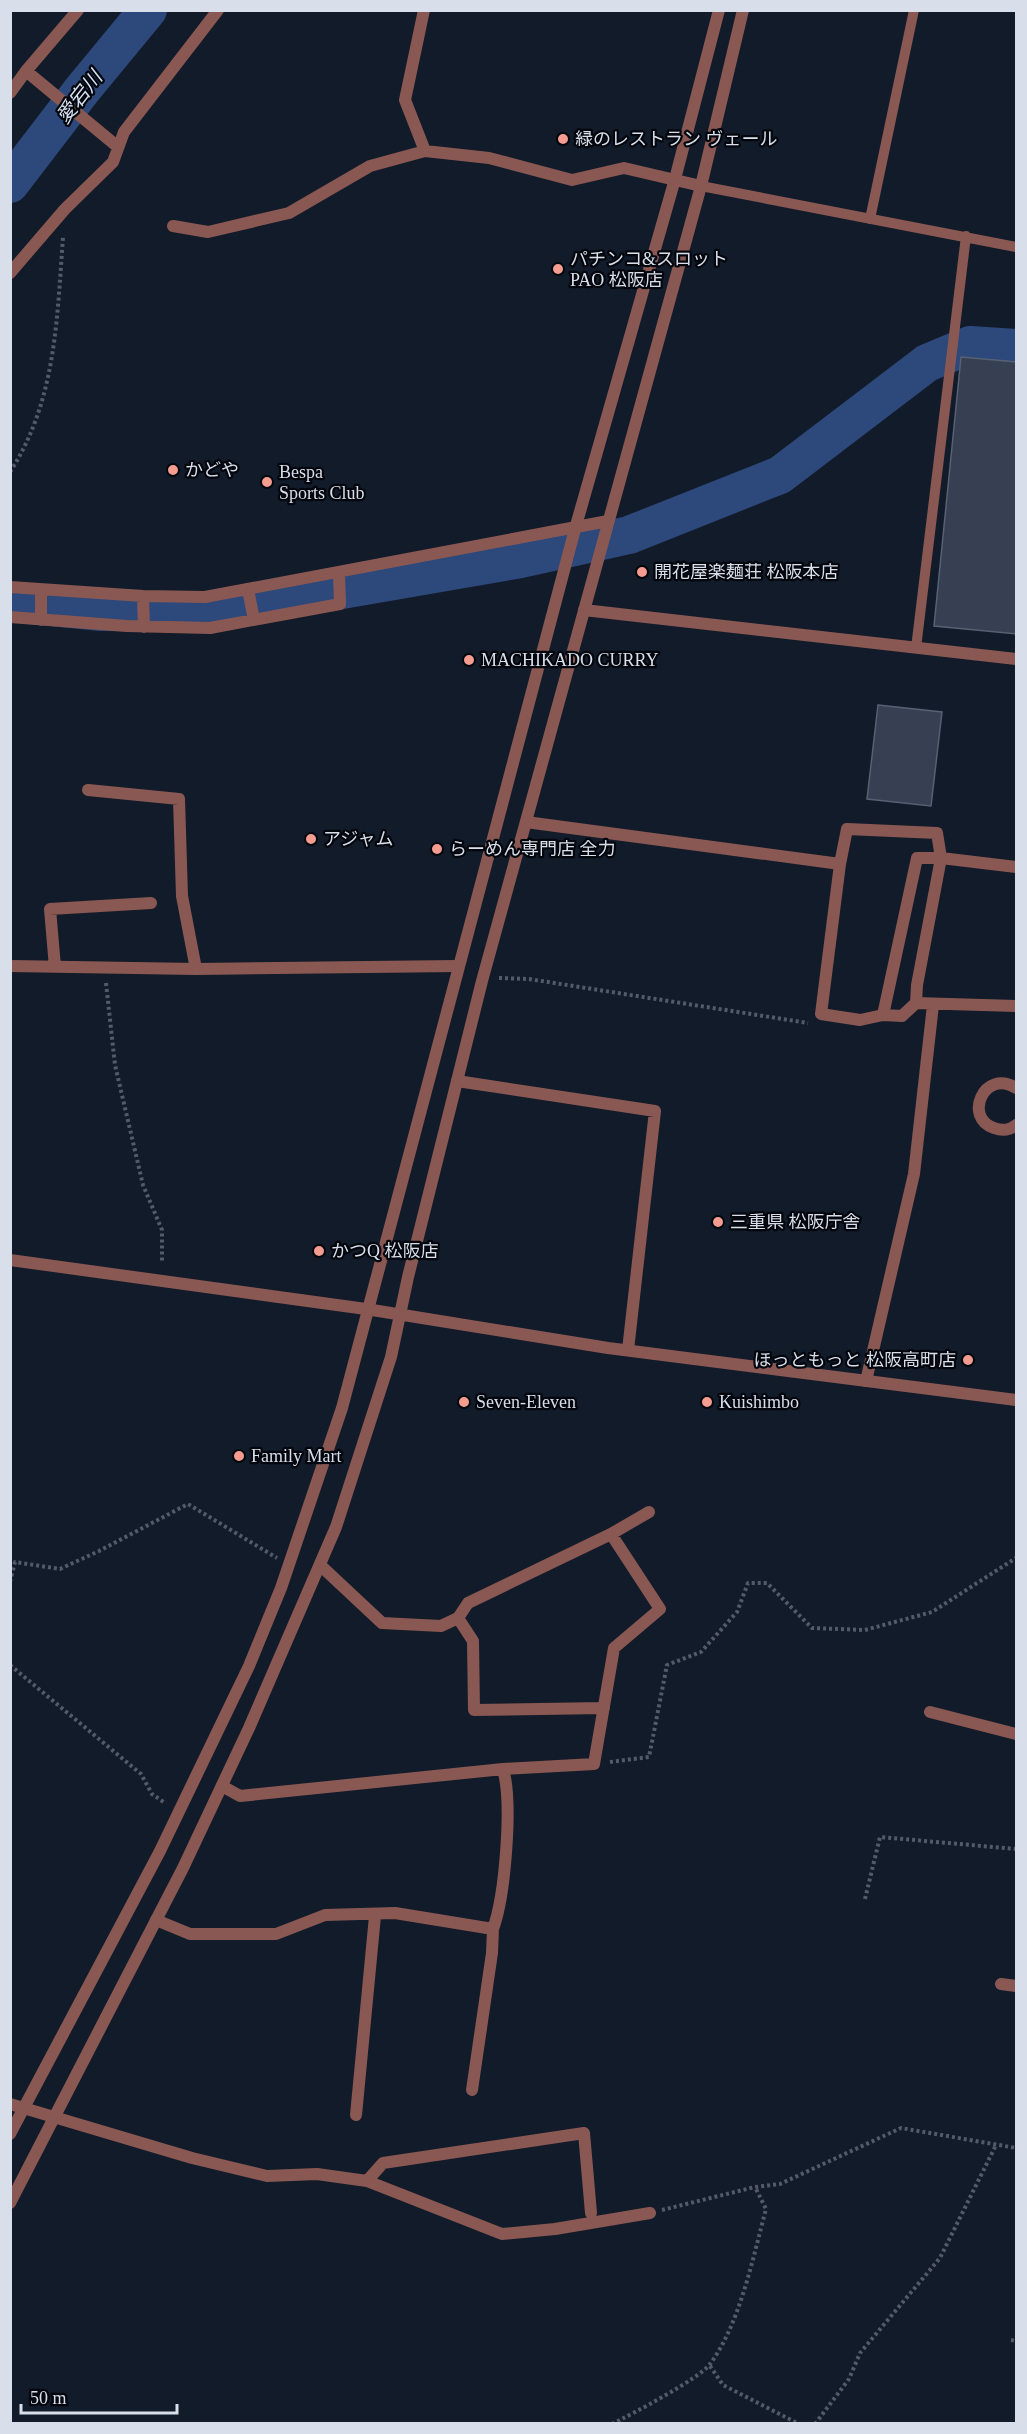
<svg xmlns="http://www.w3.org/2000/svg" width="1027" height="2434" viewBox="0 0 1027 2434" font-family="'Times New Roman','Noto Sans JP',serif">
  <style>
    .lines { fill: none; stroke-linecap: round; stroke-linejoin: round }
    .river { stroke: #2d487a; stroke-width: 38 }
    .building { fill: #364052; stroke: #566174; stroke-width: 1.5 }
    .path { stroke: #535b69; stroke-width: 4; stroke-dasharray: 3 3; stroke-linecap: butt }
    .service { stroke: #8a5852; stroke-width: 10 }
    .minor { stroke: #8a5852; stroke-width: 12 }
    .tertiary { stroke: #8a5852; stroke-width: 12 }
    .poi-dot { fill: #f59c91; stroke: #03060c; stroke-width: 2 }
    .labels { text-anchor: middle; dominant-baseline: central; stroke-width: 4.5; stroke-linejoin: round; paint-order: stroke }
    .poi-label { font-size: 18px; fill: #d8deea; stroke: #03060c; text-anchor: start }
    .water-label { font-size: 20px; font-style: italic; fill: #d8e2f2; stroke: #03060c }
  </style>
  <rect width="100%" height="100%" fill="#121b2a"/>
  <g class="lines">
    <path class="river" d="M10,184L82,90L148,10
      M10,603L101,612L209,613L521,559L629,535L780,475L927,363L970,345L1016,348"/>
  </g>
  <path class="building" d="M961,357L1017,362V634L934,626Z
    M878,705L942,712L931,806L867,799Z"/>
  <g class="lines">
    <path class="path" d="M10,472C56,401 57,319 63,237
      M499,978L529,979L808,1023
      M106,983L115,1065L143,1185L162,1230V1263
      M10,1582L15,1562L60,1569L99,1551L188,1504L277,1558
      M10,1665L141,1774L152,1794L165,1803
      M610,1762L649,1757L667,1665L701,1652L737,1612L748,1583H767L812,1628L865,1630L932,1612L1016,1558
      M865,1899L880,1837L1016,1849
      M662,2210L755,2187L780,2184L901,2128L1016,2148
      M1011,2340L1016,2341
      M710,2366L723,2385L799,2424
      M612,2424C632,2414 699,2379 710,2364C740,2324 753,2257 766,2209L755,2187
      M815,2424L849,2379L860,2353L940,2258L996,2145"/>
    <path class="service" d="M701,186L1016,247
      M870,219L914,10
      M916,648L966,236"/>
    <path class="minor" d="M424,10L405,100L425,151L489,158L572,180L624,168L701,186
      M26,71L118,147
      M10,93L26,71L78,10
      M173,226L208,232L289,213L370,166L425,151
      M10,273L65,209L113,162L124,132L218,10
      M10,587L143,596L205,597L608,521
      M248,589L254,620
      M143,596L144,627
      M584,610L1016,659
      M10,617L127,626L210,628L340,604L339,573
      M41,620V590
      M88,790L179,799L182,896L196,969
      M526,822L840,864L847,829L937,833L941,858L1016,867
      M840,864L821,1014L860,1020L883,1015
      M10,966L196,969L458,966
      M55,967L50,909L151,903
      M916,1003L917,985L941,858H917L883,1015L902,1016L916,1003L1016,1006
      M457,1081L655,1111L628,1350
      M1016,1088C984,1068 963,1118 994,1128C1002,1131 1010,1130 1016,1125
      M866,1381L914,1174L933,1005
      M320,1565L382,1623L441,1626L458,1618L468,1603L611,1534
      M458,1618L473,1641L474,1710L604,1708
      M930,1712L1016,1734
      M222,1786L240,1796L503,1769
      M156,1920L190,1934H276L325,1915L395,1913L493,1929C505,1896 513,1803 503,1769L594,1764L614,1648L660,1609L611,1534L649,1512
      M1001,1984L1016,1986
      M472,2090L492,1953L493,1929
      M10,2104L192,2158L267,2176L317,2174L367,2181L502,2234L555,2229L650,2213
      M356,2115L375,1916
      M367,2181L383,2163L584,2133L591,2213"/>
    <path class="tertiary" d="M10,1260L366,1309L608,1348L1016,1400
      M10,2134L160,1851L249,1666L281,1588L342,1408L575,529L675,179L719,10
      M10,2203L183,1868L249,1728L336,1527L391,1357L408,1277L482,981L701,186L743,10"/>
  </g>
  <g class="poi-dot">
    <circle cx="563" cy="139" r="6"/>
    <circle cx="558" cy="269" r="6"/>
    <circle cx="173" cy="470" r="6"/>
    <circle cx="267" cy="482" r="6"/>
    <circle cx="642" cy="572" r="6"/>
    <circle cx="469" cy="660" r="6"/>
    <circle cx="311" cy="839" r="6"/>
    <circle cx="437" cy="849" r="6"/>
    <circle cx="718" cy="1222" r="6"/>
    <circle cx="319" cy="1251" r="6"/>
    <circle cx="968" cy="1360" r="6"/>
    <circle cx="464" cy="1402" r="6"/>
    <circle cx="707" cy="1402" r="6"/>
    <circle cx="239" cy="1456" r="6"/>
  </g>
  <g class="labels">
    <g class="poi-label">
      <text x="575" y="139">緑のレストラン ヴェール</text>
      <text x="570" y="259">パチンコ&amp;スロット<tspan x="570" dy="21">PAO 松阪店</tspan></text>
      <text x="185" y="470">かどや</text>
      <text x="279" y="472">Bespa<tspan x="279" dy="21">Sports Club</tspan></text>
      <text x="654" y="572">開花屋楽麺荘 松阪本店</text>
      <text x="481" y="660">MACHIKADO CURRY</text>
      <text x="323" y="839">アジャム</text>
      <text x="449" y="849">らーめん専門店 全力</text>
      <text x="730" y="1222">三重県 松阪庁舎</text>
      <text x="331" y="1251">かつQ 松阪店</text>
      <text x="956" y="1360" text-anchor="end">ほっともっと 松阪高町店</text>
      <text x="476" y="1402">Seven-Eleven</text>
      <text x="719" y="1402">Kuishimbo</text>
      <text x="251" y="1456">Family Mart</text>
    </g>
    <g class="water-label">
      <text transform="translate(79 97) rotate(-52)">愛宕川</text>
    </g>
  </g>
  <rect width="1027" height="2434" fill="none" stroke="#d8deea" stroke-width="24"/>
  <path d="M21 2404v9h156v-9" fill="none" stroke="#d8deea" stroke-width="3"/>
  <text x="30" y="2404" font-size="18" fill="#d8deea" stroke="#03060c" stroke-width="4.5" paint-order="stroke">50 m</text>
</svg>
